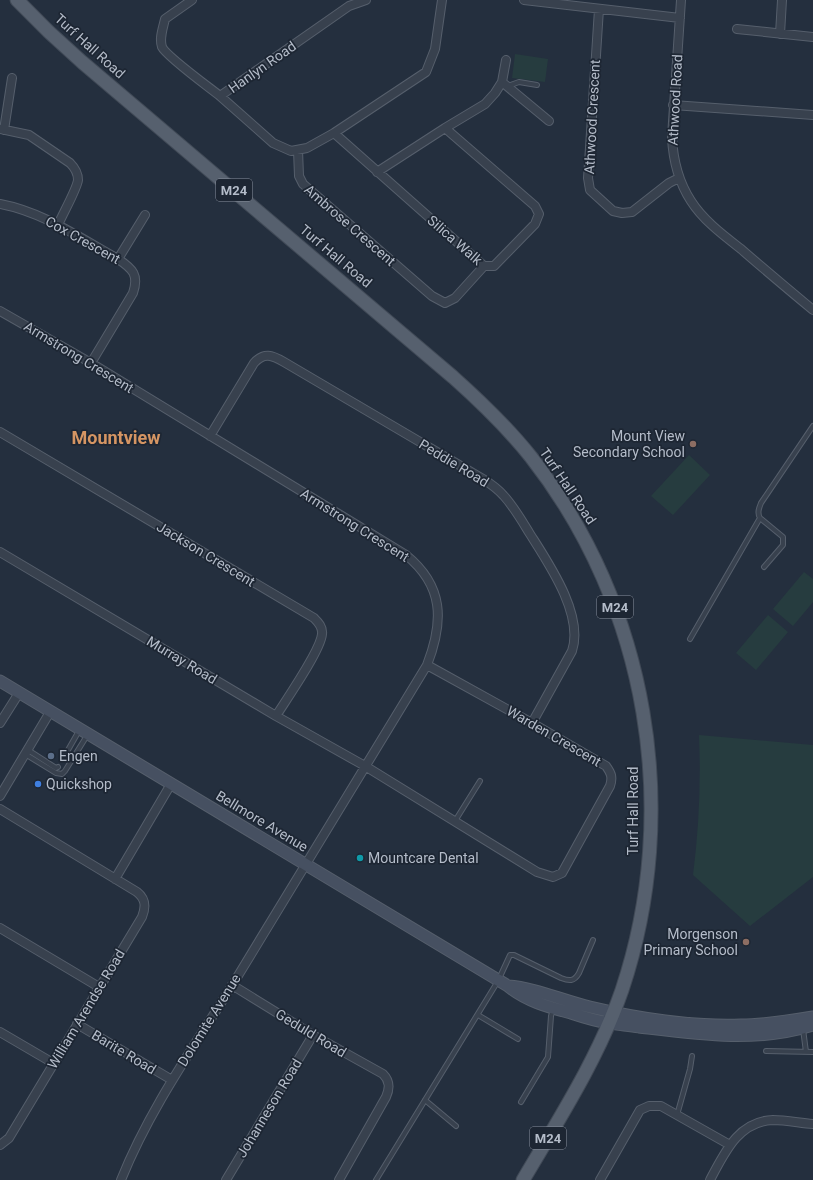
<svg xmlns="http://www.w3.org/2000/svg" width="813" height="1180" viewBox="0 0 813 1180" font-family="Roboto,sans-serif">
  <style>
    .green { fill: #263c3f }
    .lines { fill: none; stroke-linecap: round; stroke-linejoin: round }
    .lane-casing { stroke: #565f6c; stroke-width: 6 }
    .street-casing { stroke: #565f6c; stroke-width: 10 }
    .secondary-casing { stroke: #565f6c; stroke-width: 13 }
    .primary-casing { stroke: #414a57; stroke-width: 15 }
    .lane { stroke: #38414e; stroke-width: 4 }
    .street { stroke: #38414e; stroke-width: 8 }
    .secondary { stroke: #465061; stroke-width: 11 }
    .primary { stroke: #56606e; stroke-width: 13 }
    .education-dot { fill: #8d6e63; stroke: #1d2633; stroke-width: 1.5 }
    .service-dot { fill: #5c6f8a; stroke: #1d2633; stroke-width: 1.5 }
    .shop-dot { fill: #3f7fe0; stroke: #1d2633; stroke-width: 1.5 }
    .culture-dot { fill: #0f9aa8; stroke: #1d2633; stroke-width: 1.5 }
    .labels { text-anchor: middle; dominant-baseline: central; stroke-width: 3.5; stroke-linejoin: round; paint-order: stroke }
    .shield { fill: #1d2633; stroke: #878f9c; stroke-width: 1 }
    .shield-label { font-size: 13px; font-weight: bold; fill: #b4bcc9 }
    .street-label { font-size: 14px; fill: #b4bcc9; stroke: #1d2633 }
    .poi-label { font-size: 14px; fill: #b4bcc9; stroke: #1d2633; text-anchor: start }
    .district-label { font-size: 18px; font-weight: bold; fill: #d59563; stroke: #1d2633 }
  </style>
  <rect width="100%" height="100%" fill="#242f3e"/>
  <path class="green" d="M515,54L548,59L545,82L512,78Z
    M689,455L710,475L673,515L651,496Z
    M804,572L813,579V602L793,626L773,609Z
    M768,615L788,632L756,670L736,653Z
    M699,735L813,745V877L750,926L693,875C699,828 701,782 699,735Z"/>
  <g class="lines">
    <defs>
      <path id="lane" d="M508,86L519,82L537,85
        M764,567L783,545V537L760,518C757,513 759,508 761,503L813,426
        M690,639L760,518
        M28,750L56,768L58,767
        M25,754L56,773L62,774L65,771L88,734
        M64,757L80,729
        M455,821L480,781
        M478,1015L518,1039
        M803,1029L806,1052
        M766,1051L813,1052
        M425,1100L456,1126
        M521,1102L548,1057L551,1016L553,1009
        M677,1115L690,1069L692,1056
        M376,1180L498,981L510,955H514L561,978C569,981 574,982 579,973L593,940"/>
      <path id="street" d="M192,0L165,19C163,28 159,38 162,47C166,56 210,88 220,96
        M366,0L349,6L220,96L273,143L291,151L307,148L334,133L426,72L435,49L442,0
        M524,0L680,18
        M681,0L672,137C673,160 678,181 691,201C703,220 723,235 741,249C765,270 789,290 813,310
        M599,9L588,178L590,190L613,211L622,213L632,212L669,183L679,178
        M737,29L813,37
        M780,34L782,0
        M502,82L549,121
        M673,105L813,115
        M0,129L29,135L70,163C74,167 78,173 78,180C77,189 62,215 58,225
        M4,130L12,78
        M334,133L484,266H494L535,224L539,214L535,206L445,128
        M298,150L299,176L303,184L432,296L445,303L455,298L484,266
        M377,172L445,128L485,104L495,93L502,82L506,60
        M0,204C43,212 80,238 118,259C133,269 139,275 133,293L91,363
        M118,259L145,215
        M0,311L91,363L406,555C444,586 444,621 427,665C362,771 298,878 233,984C193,1048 149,1110 121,1180
        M0,432L314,618C318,622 323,627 322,634C321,650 286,700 276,716
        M210,436L254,363C264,352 272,355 284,362L483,479C491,484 498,489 504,496C514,507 522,521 530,534C549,564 584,615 572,651L532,723
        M0,552L276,716L365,766L537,872L553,877L562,873L610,786C613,777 611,773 606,766L532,723L427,665
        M0,723L19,693
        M0,796L50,712
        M0,809L137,892C146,899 146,907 142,917L9,1138L0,1145
        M115,879L171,784
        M0,928L99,987
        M232,985L313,1035L383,1074C390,1081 390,1088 386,1097L339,1180
        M77,1024L172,1080
        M0,1032L53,1063
        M226,1180L313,1035
        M600,1180L640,1110L649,1106H661L730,1145
        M710,1180C724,1154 738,1121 773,1120C786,1120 800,1123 813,1124"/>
      <path id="secondary" d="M0,681L508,986C526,1001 548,1007 571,1013C583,1017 596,1021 609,1023C619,1025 629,1025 639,1027C696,1034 757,1043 813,1025
        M508,986C536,988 563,1001 590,1007C636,1018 694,1027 741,1025C765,1025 789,1021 813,1017"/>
      <path id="primary" d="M17,0L49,32L82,62L453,377C481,402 508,428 531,457C648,606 682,810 622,990C599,1057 559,1119 523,1180"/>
    </defs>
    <use href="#lane" class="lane-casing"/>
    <use href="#street" class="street-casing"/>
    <use href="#secondary" class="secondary-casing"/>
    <use href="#primary" class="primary-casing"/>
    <use href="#lane" class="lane"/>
    <use href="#street" class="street"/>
    <use href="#secondary" class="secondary"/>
    <use href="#primary" class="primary"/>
  </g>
  <g class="education-dot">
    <circle cx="693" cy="444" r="4"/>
    <circle cx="746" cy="942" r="4"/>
  </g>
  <circle class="service-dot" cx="51" cy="756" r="4"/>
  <circle class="shop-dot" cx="38" cy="784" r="4"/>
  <circle class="culture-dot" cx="360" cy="858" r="4"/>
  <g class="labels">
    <g class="shield">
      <rect x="216" y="179" width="36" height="22" rx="3"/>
      <rect x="597" y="596" width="36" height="22" rx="3"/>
      <rect x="530" y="1127" width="36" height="22" rx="3"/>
    </g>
    <g class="shield-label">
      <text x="234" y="190">M24</text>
      <text x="615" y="607">M24</text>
      <text x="548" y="1138">M24</text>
    </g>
    <g class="street-label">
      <text transform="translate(90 46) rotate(42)">Turf Hall Road</text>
      <text transform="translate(262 67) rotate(-35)">Hanlyn Road</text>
      <text transform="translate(675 100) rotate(-87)">Athwood Road</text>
      <text transform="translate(592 117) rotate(-87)">Athwood Crescent</text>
      <text transform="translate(350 225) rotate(41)">Ambrose Crescent</text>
      <text transform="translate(83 240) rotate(29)">Cox Crescent</text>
      <text transform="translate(455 240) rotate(41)">Silica Walk</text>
      <text transform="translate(336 256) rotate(40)">Turf Hall Road</text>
      <text transform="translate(79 357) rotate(31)">Armstrong Crescent</text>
      <text transform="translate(454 463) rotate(31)">Peddie Road</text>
      <text transform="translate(568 486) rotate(56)">Turf Hall Road</text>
      <text transform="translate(355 525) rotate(32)">Armstrong Crescent</text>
      <text transform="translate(206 554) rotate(31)">Jackson Crescent</text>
      <text transform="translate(182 660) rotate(31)">Murray Road</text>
      <text transform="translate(554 736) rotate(30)">Warden Crescent</text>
      <text transform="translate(633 811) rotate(-90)">Turf Hall Road</text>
      <text transform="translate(262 821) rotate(31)">Bellmore Avenue</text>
      <text transform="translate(86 1009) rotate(-59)">William Arendse Road</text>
      <text transform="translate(209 1020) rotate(-58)">Dolomite Avenue</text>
      <text transform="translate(311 1033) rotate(31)">Geduld Road</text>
      <text transform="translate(124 1052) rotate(31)">Barite Road</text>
      <text transform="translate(269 1108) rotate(-59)">Johanneson Road</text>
    </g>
    <g class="poi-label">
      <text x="685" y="436" text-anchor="end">Mount View<tspan x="685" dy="16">Secondary School</tspan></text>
      <text x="59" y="756">Engen</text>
      <text x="46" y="784">Quickshop</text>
      <text x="368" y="858">Mountcare Dental</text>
      <text x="738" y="934" text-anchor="end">Morgenson<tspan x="738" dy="16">Primary School</tspan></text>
    </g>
    <g class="district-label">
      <text x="116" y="437">Mountview</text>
    </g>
  </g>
</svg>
